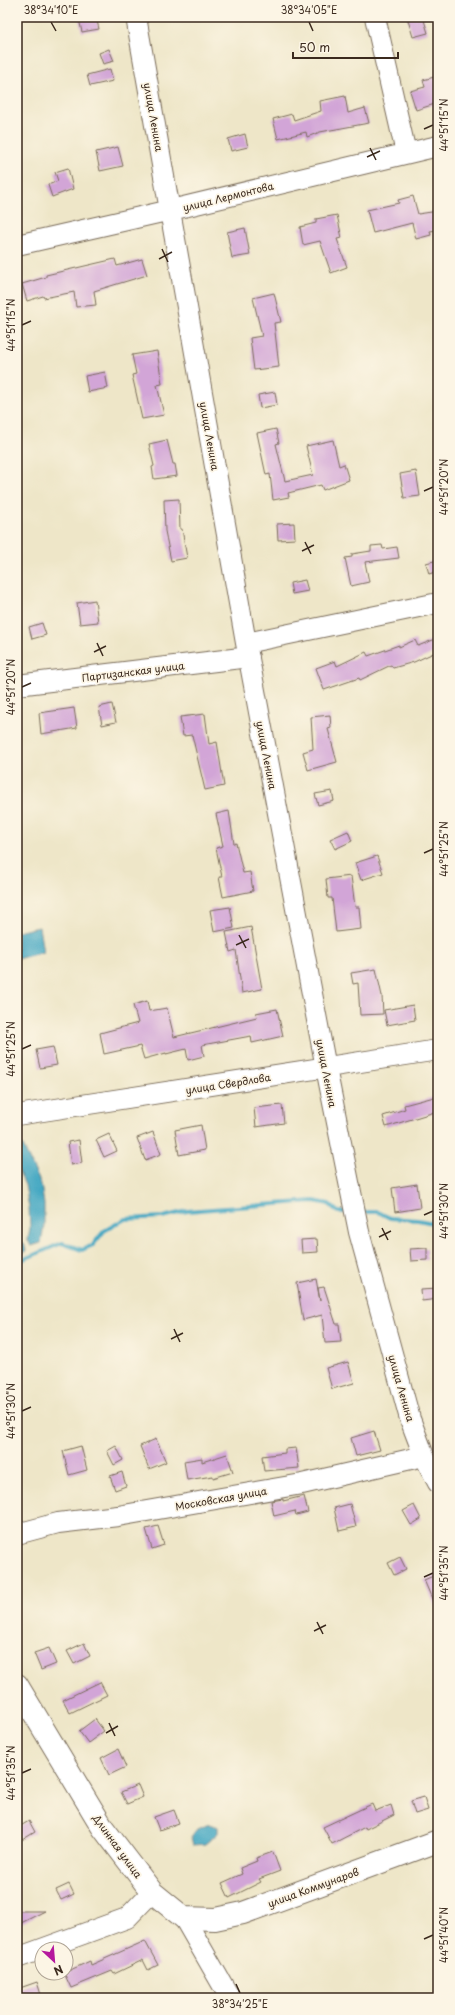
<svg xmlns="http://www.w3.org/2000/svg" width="455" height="2015" viewBox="0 0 455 2015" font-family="'Playpen Sans',sans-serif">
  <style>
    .water { fill: #44a8c3; stroke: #406970 }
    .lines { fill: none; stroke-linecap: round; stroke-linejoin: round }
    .stream { stroke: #44a8c3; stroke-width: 4 }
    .building { fill: #d2a5d7 }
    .minor-casing { stroke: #7a6c5a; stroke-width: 22 }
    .major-casing { stroke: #7a6c5a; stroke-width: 24 }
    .minor { stroke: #fff; stroke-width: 20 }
    .major { stroke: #fff; stroke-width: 22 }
    .ticks { fill: none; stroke: #3b2a1e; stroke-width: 1.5 }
    .labels { text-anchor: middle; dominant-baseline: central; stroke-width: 3.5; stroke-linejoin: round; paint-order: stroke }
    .street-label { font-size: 10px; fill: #3b2a1e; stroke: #fcf5e5 }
    .neatline { fill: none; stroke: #3b2a1e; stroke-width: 1.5 }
    .ticks-label { font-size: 10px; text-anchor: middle; fill: #3b2a1e }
  </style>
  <rect width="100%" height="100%" fill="#fcf5e5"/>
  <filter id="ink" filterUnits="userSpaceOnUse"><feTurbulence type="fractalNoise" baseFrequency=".025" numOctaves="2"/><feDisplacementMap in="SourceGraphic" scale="8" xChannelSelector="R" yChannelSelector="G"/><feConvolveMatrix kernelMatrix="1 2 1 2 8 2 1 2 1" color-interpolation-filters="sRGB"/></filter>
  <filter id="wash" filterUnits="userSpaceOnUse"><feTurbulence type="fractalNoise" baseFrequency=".012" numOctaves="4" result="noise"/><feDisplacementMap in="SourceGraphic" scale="16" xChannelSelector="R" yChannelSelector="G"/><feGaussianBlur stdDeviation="0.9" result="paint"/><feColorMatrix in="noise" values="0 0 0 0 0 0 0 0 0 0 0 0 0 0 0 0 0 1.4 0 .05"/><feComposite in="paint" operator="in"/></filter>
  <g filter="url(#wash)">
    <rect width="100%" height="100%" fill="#eee6c8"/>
    <path class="water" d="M39,927L43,952L17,959V932Z
      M17,1142L23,1146L41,1184L44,1204V1225L41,1243L31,1246L28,1240L30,1228L29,1208L25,1185L17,1168Z
      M17,1241L24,1243L26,1251L17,1257Z
      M209,1824L218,1827V1833L205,1844L193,1845L191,1837L196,1830Z"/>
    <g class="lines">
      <path class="stream" d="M360,1212H378L390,1218L418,1220L438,1224
        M17,1262L62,1243L82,1250L93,1245L104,1231L125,1219L163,1217L187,1211L314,1201L329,1204L338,1212H349"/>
    </g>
    <g id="blocks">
      <path class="building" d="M88,17H96L99,29L82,32L79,19Z
        M407,17H423L428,33L413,37Z
        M109,49L114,61L103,64L99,53Z
        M110,69L113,81L90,86L87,75Z
        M438,76V103L416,110L410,91L425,87L423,80Z
        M345,96L348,113L365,108L369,123L320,132L307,137L306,132L278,139L273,119L292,114L294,120L321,111L320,101Z
        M245,134L248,147L231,151L228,139Z
        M118,147L123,166L100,171L96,152Z
        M68,168L73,189L52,197L48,185L58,181L55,172Z
        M413,196L418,214L438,211V230L430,231L431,235L416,239L412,223L373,233L367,210L399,203L398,200Z
        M337,215L342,238L337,239L347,267L331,273L320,241L303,245L300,227L316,223V219Z
        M245,228L250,255L232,258L227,232Z
        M115,259L117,266L142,259L147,275L94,291L96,305L76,307L74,292L44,298L43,296L27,301L22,284L46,277V275Z
        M274,293L281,322L274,323L279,367L254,370L250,338L262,336L253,298Z
        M157,351L162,384L157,385L164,415L142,419L132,375L136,374L132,355Z
        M105,372L108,388L88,392L85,376Z
        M275,392L277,405L260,408L258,395Z
        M276,429L279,443L276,444L285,481L313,475L306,446L333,440L339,466L344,464L349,480L323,490L321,485L288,493L289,497L273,500L270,474L266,475L257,433Z
        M167,440L173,464H175L177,476L154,479L152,467L154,466L149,444Z
        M416,471L420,496L404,498L400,474Z
        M179,499L180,529H182L187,558L171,561L165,531L164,500Z
        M294,523L295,539L278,540L277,524Z
        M382,545L383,549L397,547L399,558L365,562L369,582L351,586L345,558L352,557V554L371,551V546Z
        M438,560V571L429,574L426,563Z
        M305,580L308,591L292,594L290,583Z
        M95,600L98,622L80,624L77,603Z
        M42,623L46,635L32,639L29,627Z
        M438,638V651L414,662L393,668L391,665L360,680L359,678L324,690L316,668L335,661L337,666L366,652L368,656L399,645V647L415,640L418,646Z
        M112,704L116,722L102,725L99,707Z
        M74,708L77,728L41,734L39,713Z
        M205,714L209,744L217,742L224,786L205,790L192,735L183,736L180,717Z
        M330,715L331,728L328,729L337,762L308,770L303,752L313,749L311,717Z
        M332,791L334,801L318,805L315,794Z
        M229,811L234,844L236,843L243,873L250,872L253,891L223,897L219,877H222L216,848L223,846L216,814Z
        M348,831L352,841L335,849L330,839Z
        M377,856L383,873L361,880L355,863Z
        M351,876L355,907H359L361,929L336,932L332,898H328L326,879Z
        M230,907L234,928L214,932L210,910Z
        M251,927L262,989L242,993L236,950L230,952L226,932Z
        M376,969L382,996L383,1014L360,1015L358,983L353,984L351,973Z
        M147,1001L149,1011L167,1008L174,1037L257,1017L256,1013L277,1009L283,1036L252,1043L251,1036L202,1045L204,1056L188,1060L186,1049L166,1054V1053L144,1059L140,1046L104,1054L100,1033L138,1023L133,1005Z
        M413,1005L415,1020L387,1025L384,1010Z
        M53,1047L57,1065L40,1068L36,1050Z
        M438,1096V1111L386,1127L383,1116L405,1109L404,1105Z
        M282,1105L284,1123L256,1127L254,1108Z
        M201,1125L205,1150L179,1155L175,1130Z
        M153,1132L161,1154L145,1160L137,1138Z
        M109,1134L117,1151L104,1157L96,1140Z
        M79,1140L82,1163L71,1165L68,1142Z
        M417,1184L420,1208L395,1212L392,1188Z
        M317,1239L318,1252L302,1253L301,1240Z
        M427,1248V1260L411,1261L410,1249Z
        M316,1279L320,1301L318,1288L324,1287L336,1324H339L341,1342L325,1343L322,1315L303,1320L297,1283Z
        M438,1288V1299L422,1301L421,1289Z
        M348,1362L354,1383L332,1389L326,1368Z
        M374,1431L380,1450L356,1456L351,1438Z
        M156,1439L166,1462L149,1469L140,1446Z
        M81,1446L87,1470L69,1475L63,1451Z
        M116,1446L123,1460L114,1465L107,1451Z
        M296,1448L299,1468L264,1471L262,1456L285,1453V1449Z
        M227,1454L233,1472L213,1478V1476L187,1480L184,1461L202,1458V1462Z
        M122,1472L126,1486L115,1490L110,1476Z
        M304,1496L308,1512L296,1515L295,1511L274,1516L271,1501L283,1499V1501Z
        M350,1504L356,1527L339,1531L334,1508Z
        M414,1505L421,1519L411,1525L403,1511Z
        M158,1526L164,1545L152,1549L146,1529Z
        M400,1557L406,1569L394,1575L388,1563Z
        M438,1574V1613L424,1580Z
        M84,1643L90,1656L74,1664L67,1651Z
        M49,1648L56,1664L41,1670L34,1653Z
        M100,1682L107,1695L70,1713L63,1700Z
        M95,1719L104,1731L88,1743L79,1731Z
        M118,1749L126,1767L109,1775L101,1758Z
        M138,1785L143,1797L127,1804L121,1792Z
        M424,1797L428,1810L415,1814L411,1801Z
        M372,1804L375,1811L391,1805L394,1815L366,1829L365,1827L332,1844L323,1827Z
        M174,1810L179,1823L159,1830L154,1817Z
        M29,1821L35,1832L22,1840L17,1828Z
        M273,1852L280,1871L259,1879L261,1882L229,1898L222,1883L242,1874L240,1868L257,1861L256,1858Z
        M69,1884L74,1894L61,1900L56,1890Z
        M17,1911H45L17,1925Z
        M145,1941L158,1965L148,1970L143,1960L114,1974L112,1971L71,1988L64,1973L66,1972L90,1961L91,1965Z
        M37,1982L42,1998H17V1989Z"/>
    </g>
  </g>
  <g filter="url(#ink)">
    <use href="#blocks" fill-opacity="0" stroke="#7a6c5a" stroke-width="1"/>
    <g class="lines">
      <defs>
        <path id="minor" d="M136,17L246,643L326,1068L359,1232L410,1419L424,1456L438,1483
          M375,17L406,153
          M17,245L171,210L438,146
          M246,643L438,603
          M17,685L249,657
          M17,1115L438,1050
          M17,1534L58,1523L118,1516L302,1484L424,1456
          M184,1918L230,1998
          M17,1958L127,1918L152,1892"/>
        <path id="major" d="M17,1685L103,1828L152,1892L184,1918L215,1919L243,1913L438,1841"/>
      </defs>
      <use href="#minor" class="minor-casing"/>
      <use href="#major" class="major-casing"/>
      <use href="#minor" class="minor"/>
      <use href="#major" class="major"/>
    </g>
  </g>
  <path class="ticks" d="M51,22L56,31M309,22L313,31M424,129L433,125M370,148L376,160M367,157L380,151M162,249L168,262M159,259L172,252M22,325L31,321M424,491L433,487M305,542L311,554M302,551L314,545M97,643L103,656M94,652L106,646M22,687L31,683M424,853L433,849M239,935L246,948M236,945L249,939M22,1049L31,1045M424,1215L433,1211M382,1228L388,1240M379,1237L391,1231M174,1329L180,1342M171,1339L183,1333M22,1411L31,1407M424,1577L433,1573M317,1622L323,1634M314,1631L326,1625M109,1723L115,1736M106,1733L118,1726M22,1773L31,1769M424,1939L433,1935M236,1984L240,1993"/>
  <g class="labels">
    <g class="street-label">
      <text transform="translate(154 117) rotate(80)">улица Ленина</text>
      <text transform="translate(228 196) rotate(-14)">улица Лермонтова</text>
      <text transform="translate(210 436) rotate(80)">улица Ленина</text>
      <text transform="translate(133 671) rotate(-7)">Партизанская улица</text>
      <text transform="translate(267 755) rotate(79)">улица Ленина</text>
      <text transform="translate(327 1073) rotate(79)">улица Ленина</text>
      <text transform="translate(228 1083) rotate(-9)">улица Свердлова</text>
      <text transform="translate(402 1388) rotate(74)">улица Ленина</text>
      <text transform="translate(221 1498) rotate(-10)">Московская улица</text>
      <text transform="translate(118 1846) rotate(54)">Длинная улица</text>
      <text transform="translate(313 1887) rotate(-20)">улица Коммунаров</text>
    </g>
  </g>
  <rect width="455" height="2015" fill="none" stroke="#fcf5e5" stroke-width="44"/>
  <g transform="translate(54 1961) rotate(154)"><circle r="19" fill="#fcf5e5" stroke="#afa495"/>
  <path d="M0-3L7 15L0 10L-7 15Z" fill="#b5179e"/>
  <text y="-6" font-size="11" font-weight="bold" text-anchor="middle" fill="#3b2a1e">N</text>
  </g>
  <path d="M293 52v6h105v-6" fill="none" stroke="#3b2a1e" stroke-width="2"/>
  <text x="299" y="52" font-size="12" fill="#3b2a1e" stroke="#fcf5e5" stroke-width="3" paint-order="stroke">50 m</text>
  <rect x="22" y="22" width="411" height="1971" class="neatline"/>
  <g class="ticks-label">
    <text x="51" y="14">38°34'10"E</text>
    <text x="309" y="14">38°34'05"E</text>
    <text transform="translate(444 125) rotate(-90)" y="4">44°51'15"N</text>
    <text transform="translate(11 325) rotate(-90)" y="4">44°51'15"N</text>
    <text transform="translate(444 487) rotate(-90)" y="4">44°51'20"N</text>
    <text transform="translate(11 687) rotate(-90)" y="4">44°51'20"N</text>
    <text transform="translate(444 849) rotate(-90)" y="4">44°51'25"N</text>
    <text transform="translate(11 1049) rotate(-90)" y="4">44°51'25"N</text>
    <text transform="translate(444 1211) rotate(-90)" y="4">44°51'30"N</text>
    <text transform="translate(11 1411) rotate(-90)" y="4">44°51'30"N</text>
    <text transform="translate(444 1573) rotate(-90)" y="4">44°51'35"N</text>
    <text transform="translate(11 1773) rotate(-90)" y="4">44°51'35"N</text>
    <text transform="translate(444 1935) rotate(-90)" y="4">44°51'40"N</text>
    <text x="240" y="2008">38°34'25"E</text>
  </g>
</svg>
